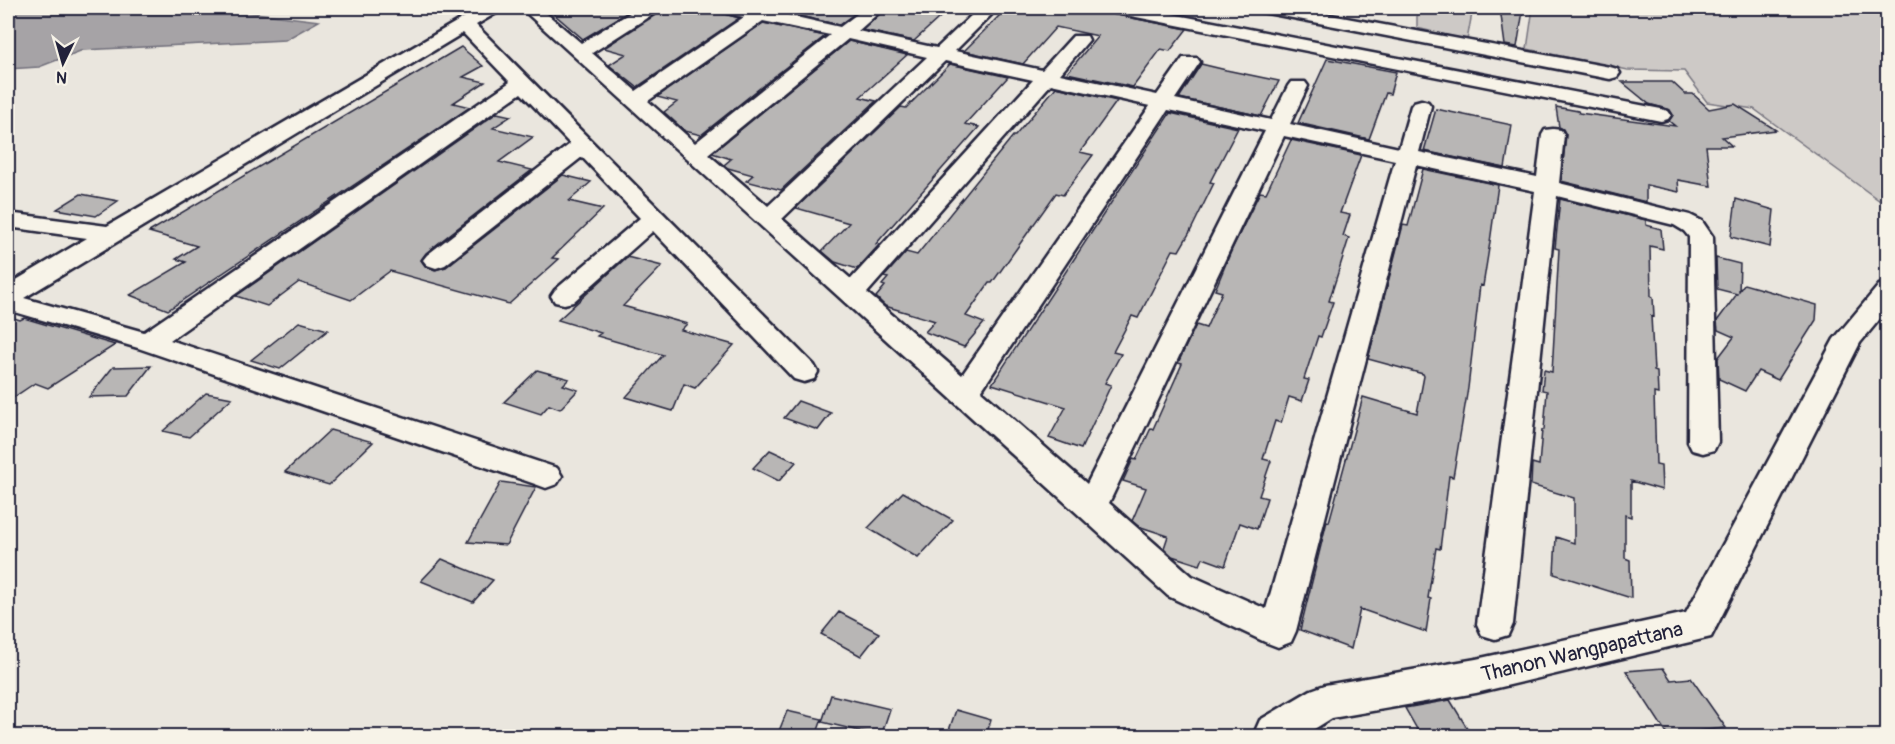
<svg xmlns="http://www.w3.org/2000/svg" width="1895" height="744" viewBox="0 0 1895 744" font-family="Pangolin,sans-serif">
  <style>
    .green { fill: #cdc9c6; stroke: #787680; stroke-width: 1.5 }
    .water { fill: #a6a3a6; stroke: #716f7b; stroke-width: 1.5 }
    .building { fill: #b8b6b5; stroke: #22223b; stroke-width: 1.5 }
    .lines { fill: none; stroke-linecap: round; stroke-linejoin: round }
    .minor-casing { stroke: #22223b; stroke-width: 5 }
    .minor { fill: #f7f3e8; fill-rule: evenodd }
    .labels { text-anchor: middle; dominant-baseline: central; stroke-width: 5; stroke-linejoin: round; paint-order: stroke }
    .near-street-label { font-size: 21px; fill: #22223b; stroke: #f7f3e8 }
  </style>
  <rect width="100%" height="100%" fill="#eae6de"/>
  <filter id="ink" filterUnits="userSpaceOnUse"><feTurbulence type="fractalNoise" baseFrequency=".0167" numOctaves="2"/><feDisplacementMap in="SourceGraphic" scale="12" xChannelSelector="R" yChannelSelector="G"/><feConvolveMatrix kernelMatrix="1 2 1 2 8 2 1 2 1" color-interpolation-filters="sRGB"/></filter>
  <g filter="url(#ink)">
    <path class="green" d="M1417,8H1473L1467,40L1417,28Z
      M1533,8H1887V206L1754,109L1707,102L1684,71L1628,70L1527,49Z"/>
    <path class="water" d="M8,8H216L319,21L285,40L83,50L39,67L8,69Z"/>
    <path class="building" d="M547,8H635L583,39Z
      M661,8H704L739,18L637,87L609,65L626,54L604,48L657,14Z
      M780,8H862L839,25L778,11Z
      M886,8H950L914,41L863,30Z
      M1007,8H1082L1187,29L1170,51L1161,49L1133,87L1067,73L1098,36L1056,27L1023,64L964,51Z
      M1500,8L1523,11L1517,47L1505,45Z
      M763,23L825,36L701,135L685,131L664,112L677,102L657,97Z
      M849,41L907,55L860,97L876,101L781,190L746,181L753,175L728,168L724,165L731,159L712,153Z
      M461,47L483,66L463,77L485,82L453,103L470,107L168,310L130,295L186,262L176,259L197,246L149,232Z
      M1327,59L1396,72L1390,94L1386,93L1369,139L1298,123Z
      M950,64L1008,77L965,124L979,127L882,237L876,244L879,245L857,269L835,262L822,251L849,223L796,208L901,107L906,108Z
      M1201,64L1226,70L1279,81L1261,116L1179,98Z
      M1622,82H1672L1685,94H1693L1709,109L1735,104L1776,130L1722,137L1732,146H1706L1711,186L1678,180L1679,192L1646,185V202L1561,181L1566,135L1563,129L1559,127L1556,107L1578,111L1579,113L1675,126L1669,121L1673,115L1670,110L1649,104Z
      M1056,87L1117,101L1080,152L1093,155L1063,195L1056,193L992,283H989L966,316L984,323L964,347L925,332L935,321L885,306L876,297L885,286L882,285L888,278L884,277L906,252L917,255L1013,136H1015Z
      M1436,109L1512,125L1505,168L1424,151Z
      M497,113L511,116L493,128L533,137L499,162L532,170L426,253L421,260L425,266L435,270L446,267L563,175L591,182L569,201L603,209L552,258L559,259L509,304L390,271L351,300L299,282L267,306L236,296Z
      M1170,113L1238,128L1210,182L1214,183L1190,232L1179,251L1173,250L1138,318L1132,316L1113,352L1121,354L1105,383L1111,385L1081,449L1049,438L1066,407L992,384Z
      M1291,140L1361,155L1340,213L1350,215L1343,236L1349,238L1329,301L1333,302L1321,337L1318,336L1304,379L1309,380L1302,401L1289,397L1281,423L1275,421L1263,459L1271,461L1259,496L1267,498L1257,529L1240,523L1225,566L1203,558L1200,565L1172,556L1164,548L1168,536L1138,526L1132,521L1146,488L1123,481L1133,459L1136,460L1151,428L1153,429L1182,364L1178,363L1196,325L1206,328L1222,292L1215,290L1232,249L1260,192L1266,193Z
      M1423,169L1498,185L1490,242L1483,286L1480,285L1468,388L1453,477L1449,476L1440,549L1436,548L1428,598L1431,599L1426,632L1360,609L1351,649L1300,630L1327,521L1329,522L1363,397L1417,413L1424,376L1423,374L1368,359L1403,225L1408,226Z
      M81,194L118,201L96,216L57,209Z
      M1560,199L1646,220V225L1661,229L1663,249L1650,246L1651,296L1653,297L1654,317L1651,316L1654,371L1657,372L1658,394L1654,393L1656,465L1661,466L1662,490L1631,481V517L1625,515V558L1630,560L1631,598L1554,574L1556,537L1574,543V498L1531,485L1532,463L1539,465L1542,430H1544L1547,391L1542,390L1544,370L1552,372L1559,249L1555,248Z
      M1736,199L1774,210L1770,247L1731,237Z
      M627,257L662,266L623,306L687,324L681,330L734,345L695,388L684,384L673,411L626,397L663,355L597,336L601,333L558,320Z
      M1716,258L1740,264L1739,291L1744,284L1817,305L1816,320L1778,380L1758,371L1745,391L1719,379L1718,358L1734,337L1718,330L1717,321L1737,294L1717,289Z
      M8,316L20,320L24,318L115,345L48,388L35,383L8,401Z
      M299,322L328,330L280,369L251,360Z
      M151,366L128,396L89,397L113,367Z
      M537,370L569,379L563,385L578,390L560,409L549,405L541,414L504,402Z
      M206,393L232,398L189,437L163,431Z
      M798,401L831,413L818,430L784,418Z
      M330,430L373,442L329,485L285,472Z
      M770,450L796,462L779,481L753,468Z
      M501,482L536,487L506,545L468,542Z
      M903,492L953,520L918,558L868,528Z
      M442,559L463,568L493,580L473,602L421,581Z
      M839,612L879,633L861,656L821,634Z
      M1663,668L1671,680L1691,678L1726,728L1667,734L1626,671Z
      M831,695L890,709L881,736L822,722Z
      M1450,700L1472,736H1421L1405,708Z
      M956,710L991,720L986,736H947Z
      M787,711L822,719L816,736H777Z"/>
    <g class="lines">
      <defs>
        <path id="minor" d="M480,8H501L498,12L476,25L814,365L818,372L814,379L804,382L794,379L653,231L573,302L564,304L555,302L551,296L555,290L640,218L582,157L445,265L436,268L427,265L423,260L427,255L570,144L521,93L170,340L557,468L562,476L557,484L546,488L535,484L138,348L8,310V285L87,238L8,227V213L107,226ZM463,33L510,82L144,332L24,298Z
          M521,8H540L581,43L638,8H659L656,12L592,53L636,91L744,17L723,12L720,8H778L774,12L840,27L865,8H884L858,31L937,48L976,11H988L991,15L955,51L1042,70L1073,36H1087L1089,40L1060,74L1157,95L1183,58H1197L1200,62L1175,99L1271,120L1288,86L1291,82H1305L1308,86L1290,124L1399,148L1411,106L1414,102L1421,100L1428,102L1431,106L1419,152L1537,177L1542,135L1545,130L1553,129L1561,130L1564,135L1559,183L1690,215L1702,221L1713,237L1718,442L1714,450L1703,453L1692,450L1688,442L1689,237L1684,231L1674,225L1557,196L1513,624L1508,635L1495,639L1482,635L1477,624L1535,191L1416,165L1296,631L1291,642L1278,647L1265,642L1168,596ZM763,21L830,35L695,143L648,101ZM848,39L927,57L768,206L708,154ZM945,61L1033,80L851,279L782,219ZM1051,84L1150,106L962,375L867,293ZM1168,110L1265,131L1087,484L981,391ZM1284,136L1395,160L1266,609L1192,576L1109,503Z
          M1107,8H1141L1661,109L1668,111L1671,115L1668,119L1661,121L1116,13L1110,12Z
          M1258,8H1293L1610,67L1617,69L1620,73L1617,77L1610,79L1267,13L1261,12Z
          M1888,283V309L1860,343L1711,637L1476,693L1332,718L1303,736H1253L1260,720L1311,690L1325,685L1476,659L1686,613L1834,339L1879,285Z"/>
      </defs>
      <use href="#minor" class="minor-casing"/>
      <use href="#minor" class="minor"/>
    </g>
  </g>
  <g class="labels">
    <g class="near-street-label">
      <text transform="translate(1582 652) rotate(-13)">Thanon Wangpapattana</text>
    </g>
  </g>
  <rect width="1895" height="744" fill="none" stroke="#f7f3e8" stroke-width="30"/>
  <rect x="15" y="15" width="1865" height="714" fill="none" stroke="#22223b" stroke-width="2" filter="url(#ink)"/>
  <g transform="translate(63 63) rotate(185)" stroke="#f7f3e8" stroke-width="4.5" paint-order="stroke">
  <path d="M0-4.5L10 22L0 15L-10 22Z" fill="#22223b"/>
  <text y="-9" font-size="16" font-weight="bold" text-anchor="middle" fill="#22223b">N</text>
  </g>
</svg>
